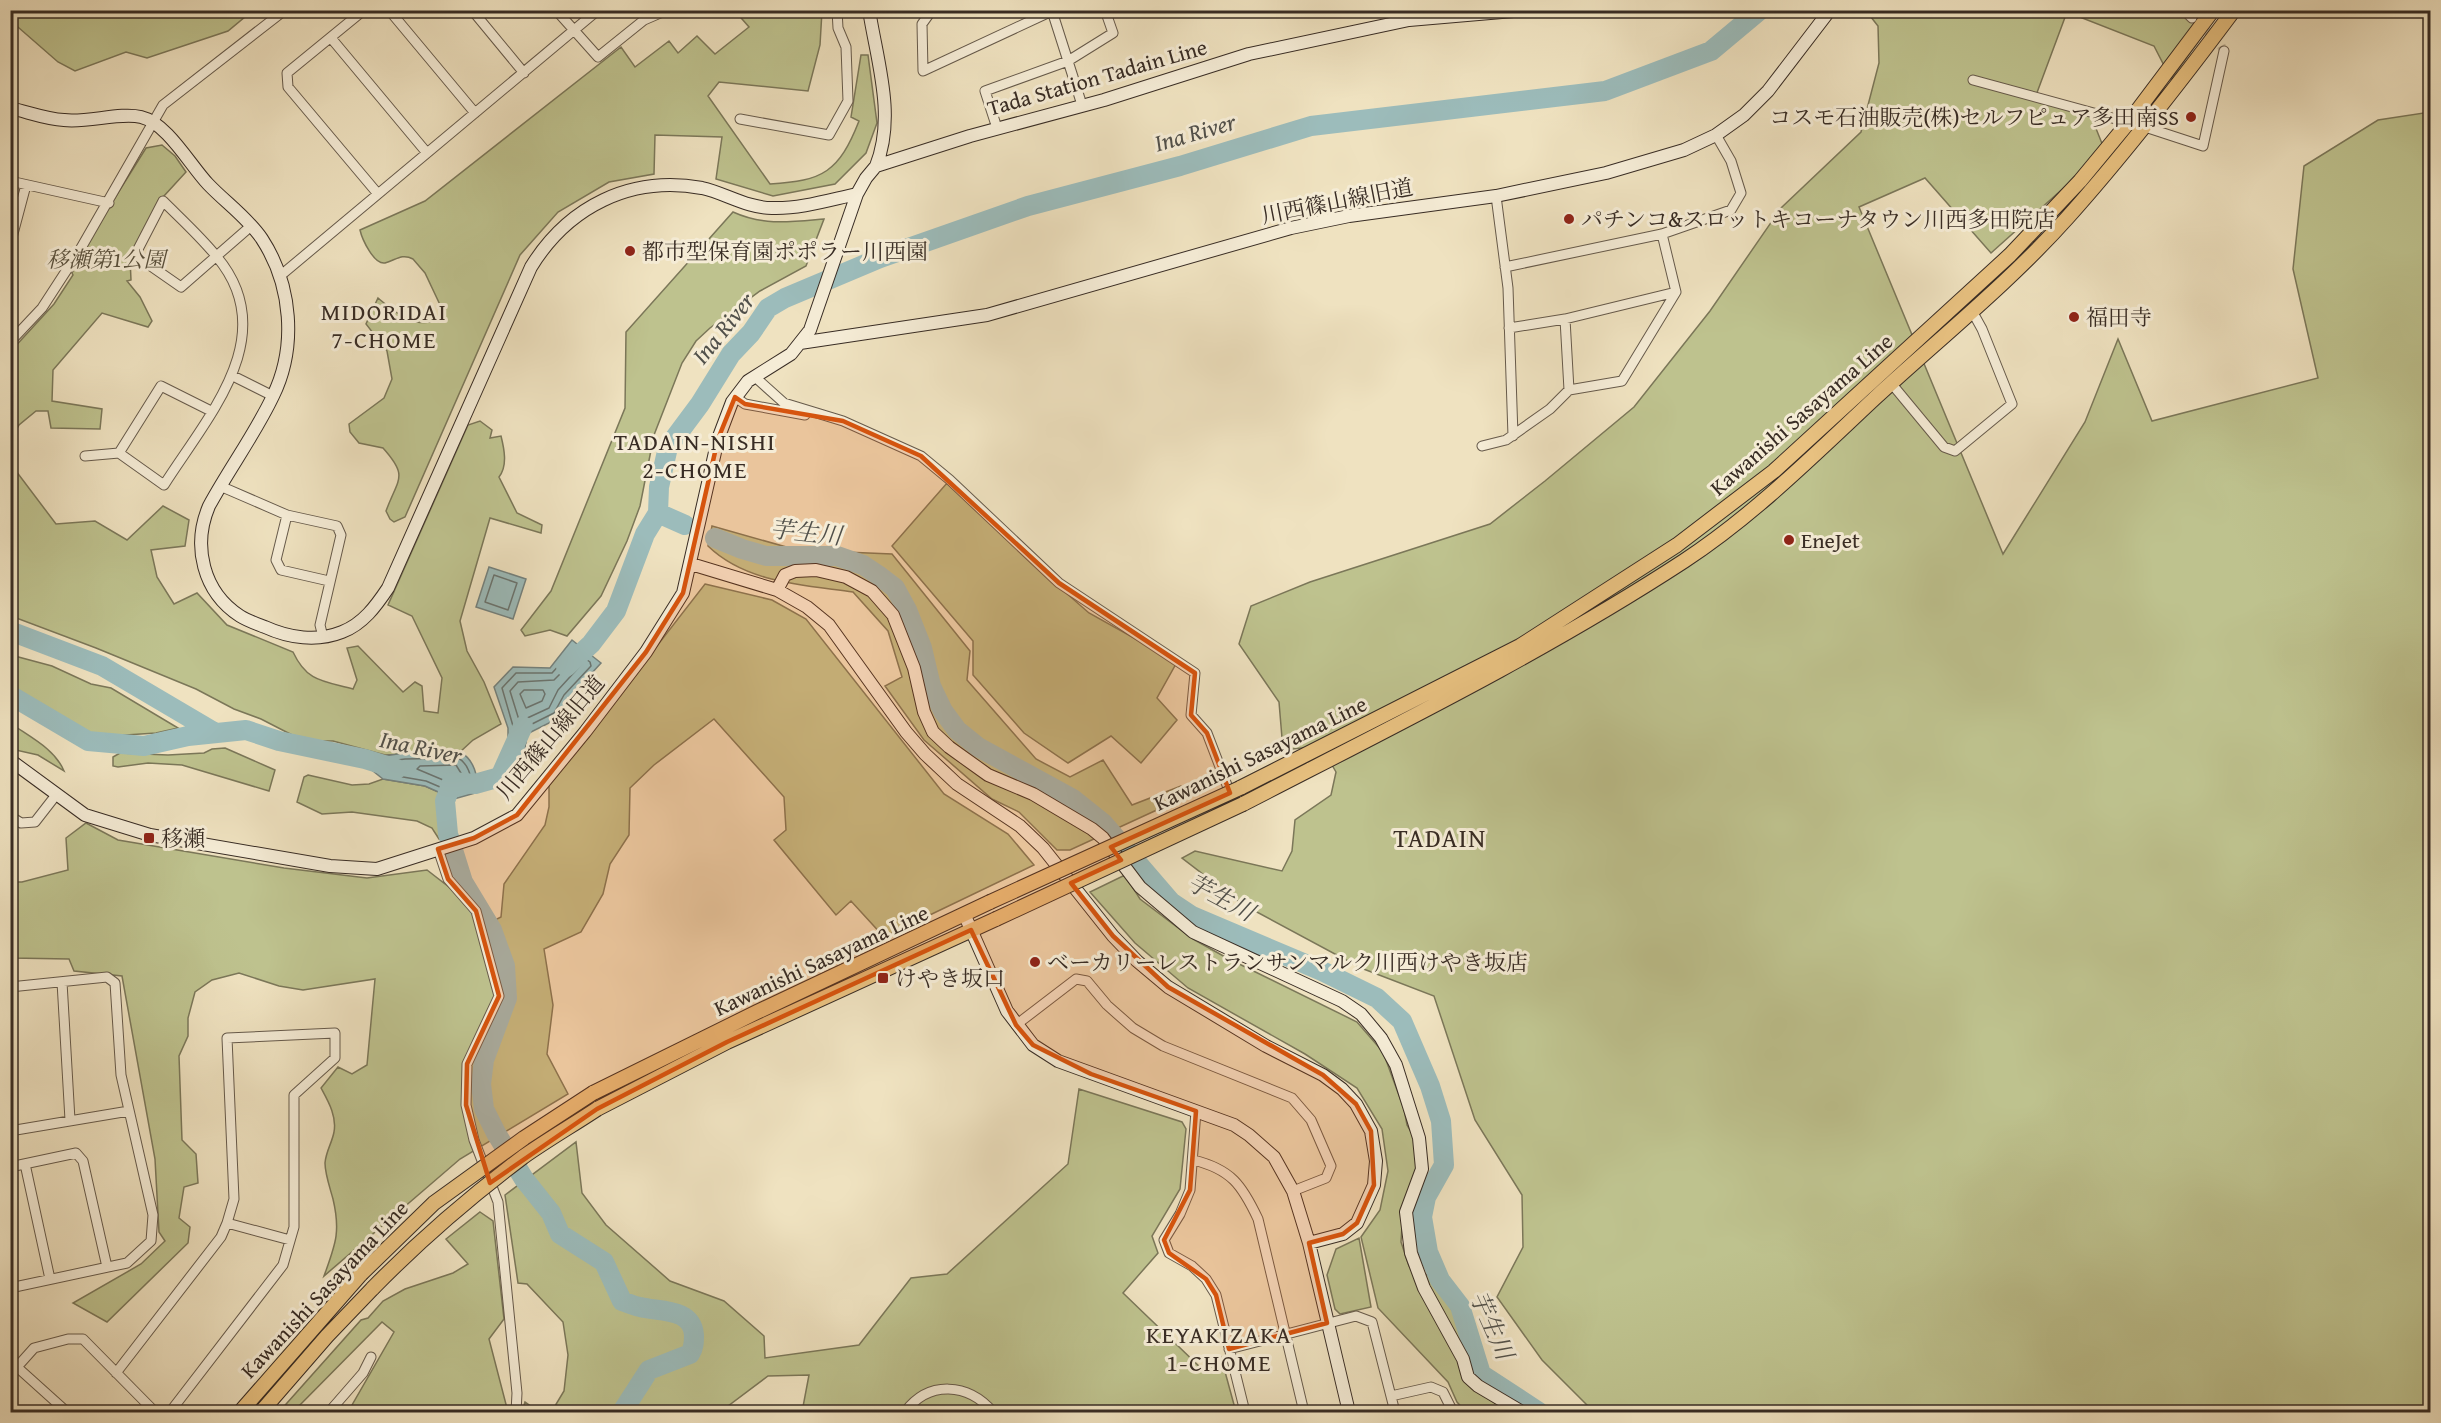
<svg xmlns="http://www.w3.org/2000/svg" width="2441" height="1423" viewBox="0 0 2441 1423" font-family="'Gentium Book Plus','Noto Serif JP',serif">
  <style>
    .green { fill: #bec28e; stroke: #7b7759; stroke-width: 1.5 }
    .water { fill: #9cbcbb; stroke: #74827f; stroke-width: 1.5 }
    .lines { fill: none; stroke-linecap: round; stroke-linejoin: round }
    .shore { stroke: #6a7470; stroke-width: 1.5 }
    .river { stroke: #9cbcbb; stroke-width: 20 }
    .street-tunnel { stroke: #cabea1; stroke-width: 9; stroke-dasharray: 9 4.5; stroke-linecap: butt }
    .street-casing { stroke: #665a4b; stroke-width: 11 }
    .secondary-casing { stroke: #382c24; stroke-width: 14 }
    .primary-casing { stroke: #382c24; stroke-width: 16 }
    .street { stroke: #f5ecd6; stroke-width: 9 }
    .secondary { stroke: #f5ecd6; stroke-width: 12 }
    .primary { stroke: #e8c180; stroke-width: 14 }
    .primary-bridge-casing { stroke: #382c24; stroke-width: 16; stroke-linecap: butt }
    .primary-bridge { stroke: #e8c180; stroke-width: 14 }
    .marked { fill: #d6540e; fill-opacity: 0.2; stroke: #d6540e; stroke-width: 4.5; stroke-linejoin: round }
    .poi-dot { fill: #8f2418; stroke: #f5ecd6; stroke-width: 2 }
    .labels { text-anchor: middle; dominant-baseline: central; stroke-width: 6; stroke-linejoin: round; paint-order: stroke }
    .street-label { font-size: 22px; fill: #382c24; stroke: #f5ecd6 }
    .poi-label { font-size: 22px; fill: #382c24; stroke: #f5ecd6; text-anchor: start }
    .park-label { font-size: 22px; font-style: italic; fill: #5a523e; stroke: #f5ecd6 }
    .water-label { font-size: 24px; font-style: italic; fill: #51504a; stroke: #f5ecd6 }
    .neighbourhood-label { font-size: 24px; letter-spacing: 1.5px; fill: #382c24; stroke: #f5ecd6 }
    .quarter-label { font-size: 26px; letter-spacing: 1.5px; fill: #382c24; stroke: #f5ecd6 }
  </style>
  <rect width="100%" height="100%" fill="#efe2c0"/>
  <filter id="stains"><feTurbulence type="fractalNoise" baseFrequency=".00333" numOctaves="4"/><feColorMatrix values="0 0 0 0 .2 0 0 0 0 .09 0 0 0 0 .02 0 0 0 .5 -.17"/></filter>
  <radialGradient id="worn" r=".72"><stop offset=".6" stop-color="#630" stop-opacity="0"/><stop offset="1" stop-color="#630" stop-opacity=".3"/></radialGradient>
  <path class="green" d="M11,10H242L246,16L228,31L147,58L126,52L75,71L58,62L11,21Z
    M2208,10L2216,17L2171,79L2154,46L2067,12L2035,98L2091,116L2105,151L1991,253L1925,178L1859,207L2003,554L2085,422L2118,339L2152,421L2318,378L2293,269L2304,166L2378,120L2430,112V1412H1594L1542,1360L1497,1297L1523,1247L1522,1195L1475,1120L1434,996L1361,968L1242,904L1182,858L1195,851L1282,871L1292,851L1295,820L1331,795L1336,772L1321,746L1283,750L1279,702L1239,644L1251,606L1310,582L1490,524L1545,481L1634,407L1710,311L1781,208L1861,132L1879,63L1878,26L1867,12L1868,11Z
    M735,11H822L820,45L808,91L719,82L708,96L770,184C823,181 839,172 859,121L851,117L861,55H868L877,123L866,153L835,184L773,196L716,179L722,137L655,135L654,174L609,182L558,212L520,255L405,517L394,522L390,519L386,511C398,478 409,477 383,448L359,443L350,432L349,424L384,398L392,379L387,351L366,324L378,298C396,313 414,329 438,320L442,309L425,273L413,259C402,253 396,260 385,263C374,265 362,239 360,230L425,201L621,47L635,67L669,41L678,53L697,36L715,54L749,27Z
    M162,145L175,156L186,172L164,196L130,258L131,280L127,281L140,297L152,321L148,327L102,313L53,370L52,401L102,409L100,429L51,428L48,411H36L19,425L11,440V351L54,304L73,275L72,273L101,220L146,148Z
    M733,212C764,226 790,222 824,219L806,266L760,291L710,328L696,341L682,363L654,435L640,506L627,541L601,596L567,636L550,630L525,636L521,630L551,591L625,408L626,332Z
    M480,421L492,430L490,438L501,436C504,448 508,466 499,477L517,513L542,525L541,533L490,518L460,621L467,651L484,682L501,724L473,740L460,752L385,755L333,741H313L296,737L261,719L234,709L196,689L96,648L11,616L10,463L56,524L95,521L127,540L163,506L189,520L185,546L151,550L157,577L174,604L197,593L227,625L293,652C307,682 323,681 353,689L357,680L347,648L358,646L403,692L415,682L422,686L424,711L438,713L442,678L412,616L388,605L468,425Z
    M947,483L1033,564L1089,613L1177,662L1157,698L1177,720L1141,763L1111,736L1068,763L1024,733L973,675V641L892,546Z
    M712,526L797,550L892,554L970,651L967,680L1036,759L1070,777L1103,760L1132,805L1181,786L1185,797L1070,850H1057L1019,812L992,799L924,740L885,686L902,677L888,631L853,592C804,585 746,583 708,546Z
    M705,584L772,600L806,619L944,794L1008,834L1034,865L884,937L851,901L836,915L774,840L786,830L784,797L714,719L654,765L630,788L629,835L610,864L603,894L581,932L544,949L553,1005L547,1054L568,1094L460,1159L324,1276C335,1245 341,1233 333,1199C330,1188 325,1174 325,1163C326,1151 332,1143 334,1132C337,1116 328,1101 321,1088L338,1067L352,1074L367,1065L375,979L303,990L279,986L239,973L212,980L195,992L188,1018V1036L179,1056L182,1140L196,1154L198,1183L184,1187L179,1218L190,1227L188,1243L107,1322L73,1303L141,1264L165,1241L159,1232L155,1159L122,976L74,971L69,959L11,958V882H22L68,870L66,838L86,823L118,840L284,868L367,878L427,870L493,921L501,917L504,884L545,825L549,807V785Z
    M11,655L52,666L91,684L111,688L178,728L156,733L95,737L11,691Z
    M10,723C30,737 55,749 64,771L38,755L11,749Z
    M225,748L275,770L269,791L182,765L148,763L118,767L113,766V757L120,753L168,755L204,753L212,749Z
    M308,775L352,785L369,784L383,779L425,786L454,799V830L443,840L439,839L432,828L417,821L352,812L322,814L297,802L304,777Z
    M1125,875L1140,899L1193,939L1227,958L1357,1022L1383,1052L1404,1109L1407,1125L1414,1137L1417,1165L1403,1211L1401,1242L1409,1266L1432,1277L1465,1331L1470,1348L1472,1388L1509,1412H1466L1457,1402L1448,1382L1378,1308L1361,1237L1380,1210L1388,1171L1382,1129L1357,1088L1305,1054L1188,988L1135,943L1090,892Z
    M1079,1089L1182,1122L1186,1129L1180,1189L1152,1236L1158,1253L1123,1293L1202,1369L1221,1357L1236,1412H802L809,1375L768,1376L720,1412H522L525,1402L539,1412L552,1411L564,1391L568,1355L563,1322L527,1284L518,1283L505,1195L576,1142L582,1193L606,1225L670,1281L724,1301L764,1336L765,1358L859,1345L911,1278L947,1274L1068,1164Z
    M480,1212L493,1221L504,1319L489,1339L508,1412H348L394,1332L382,1322L293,1412H279L361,1320L368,1318L383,1301L405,1289L453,1273L468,1264L446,1239Z
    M1359,1238L1371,1307L1340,1314L1335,1309L1327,1275L1336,1249Z"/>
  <path class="water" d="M489,567L526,579L513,619L476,607Z
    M572,640L601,663L569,698L559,718L527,734L525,752L508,747V728L494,687L513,667L550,668Z
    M460,752C475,760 477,776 479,792L454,799L425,786L383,779L368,767L378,757L404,753Z"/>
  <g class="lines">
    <path class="shore" d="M494,575L517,583L508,610L485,602Z
      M573,650L590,662L591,666L564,695L554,713L526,727L522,732L520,742L515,743L513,726L502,688L516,673H552Z
      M576,660L580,666L558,690L549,708L523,720H519L510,691L518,682L554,680L573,661Z
      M524,690H543L545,694L542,701L526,708L520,694Z
      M458,758C468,763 471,776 473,787L465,791L454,793L426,781L386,774L378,766L382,762L405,759Z
      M456,765L464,778L462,784L455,785L417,769L420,766Z"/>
    <path class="river" d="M658,513L685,525
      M715,538L742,549L766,556H837L863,565L878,575L895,588L907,610L922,648L931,686L943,711L957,730L978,747L1073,799L1103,823L1171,902L1192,916L1322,971L1377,998L1402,1021L1430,1086L1441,1121L1444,1165L1426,1197L1422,1217L1428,1252L1440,1280L1460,1306L1481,1374L1539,1412
      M10,631L102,666L214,732
      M566,667L591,644L616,611L645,534L658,513L659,487L668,447L700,404L731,354L751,333L768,308L785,298L880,258L1028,206L1180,166L1311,126L1605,91L1711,51L1760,10
      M10,695L88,741L144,746L188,736L246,730L279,741L365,759L397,769
      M452,782L475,784L500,777L523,726
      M452,782L445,801L448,834L463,882L492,930L505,966L507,998L484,1060L481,1084L484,1109L496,1133L524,1179L551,1213L560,1234L604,1262L622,1301C628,1303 634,1306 640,1307C660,1312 692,1308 694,1335C694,1342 694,1348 690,1354L649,1370L622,1412"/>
    <path class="street-tunnel" d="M2192,18L2219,42L2224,51"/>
    <defs>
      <path id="street" d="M364,10L287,73L288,87L378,194
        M389,10L475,113
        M472,10L524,73
        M556,10L598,57L644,20L667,10
        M932,10L922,24L923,71L1052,11L1082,105
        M2184,10L2192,18
        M331,38L427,153
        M1973,80L2145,127L2203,146L2224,51
        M740,119L829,135L848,101L846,47L838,28L837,10
        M997,128L985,91L1068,61L1113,33L1105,10
        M10,181L109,203
        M1496,196L1508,288L1513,436
        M10,245L26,185
        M1505,267L1662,234L1731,210L1741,193L1731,161L1716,135
        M280,276L598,10
        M1565,319L1569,390
        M1509,328L1565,319L1676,292
        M10,342L42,308L81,248L163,105L285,10
        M233,376L273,396
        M755,377L784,403L843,421L921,456L950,480L1059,583L1195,673L1191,715L1207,733L1230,793
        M1891,383L1944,447L1955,451L2012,404L1982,329L1972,311
        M735,397L745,404L805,415
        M1482,446L1506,440L1550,409L1569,390L1622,381L1676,292L1662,234
        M119,453L161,386L211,411
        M85,456L119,453L164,485C207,417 283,336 217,257C201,237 181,219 163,201L135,255L181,287L251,226
        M220,486L287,515L337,526L341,535L320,625L323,637
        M287,515L276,560L281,570L329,581
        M10,816L21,823L35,822L56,795
        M438,849L448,879L476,911L499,996L467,1064L466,1105L474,1140L498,1202L517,1393L516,1412
        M62,982L70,1120
        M10,987L107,977L115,983L121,1075L153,1215L151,1241L127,1263L10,1288
        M1016,1025L1076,979L1087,981L1107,1005L1133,1028L1163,1046L1292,1098L1311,1120L1331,1166L1326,1178L1293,1191
        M1196,1111L1190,1190L1180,1214L1164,1240L1169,1253L1192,1266L1206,1279L1216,1295L1245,1412
        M10,1131L129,1111
        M1193,1160C1231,1169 1242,1185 1258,1219L1304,1412
        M25,1164L50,1279
        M10,1167L76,1153L83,1161L107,1267
        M227,1223L290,1240
        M1229,1349L1356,1316L1372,1322L1395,1412
        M17,1367L34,1348L68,1339H83L155,1412
        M116,1373L221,1237L227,1223L234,1199L227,1038L335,1033V1058L294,1095V1227L283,1265L170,1412
        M10,1374L17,1367L67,1412
        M1391,1396L1431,1387L1443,1392L1453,1412
        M329,1412L363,1373L371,1357
        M905,1412C929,1380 968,1383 993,1412"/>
      <path id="secondary" d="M869,10C877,61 896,116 876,166
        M10,108C28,112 46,119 64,120C87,123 120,112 141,117C167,123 190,165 208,184C225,202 248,218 262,239C292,285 297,347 273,396C255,434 229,469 209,506C192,546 203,592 240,616C248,621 257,624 265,627C289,638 317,642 342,632C363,624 376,606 388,588L531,267C568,207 630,175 702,188C725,193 747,208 772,208C800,209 829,200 857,194
        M800,343L987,315L1291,228L1349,216L1496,196L1606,173L1684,150L1716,135L1744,115L1768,91L1830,10
        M691,564L777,590L807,607L829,625L906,732L925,754L957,784L1020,826L1043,848L1113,936L1137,961L1168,987L1266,1046L1323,1075L1342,1089L1356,1104L1371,1131L1376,1161L1374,1185L1357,1223L1343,1234L1309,1243
        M777,590L785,575L795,571L816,570L846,577L872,591L893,615L914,668L924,712L933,732L949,747L988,775L1033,794L1092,829L1103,838L1140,887L1193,932L1342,1001L1361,1014L1381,1038L1396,1065L1419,1138L1422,1169L1406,1212L1411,1253L1424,1288L1463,1359L1468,1377L1478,1386L1522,1412
        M10,760L85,815L150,835L330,866L377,869L474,838L517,815L585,732L646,652L683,593L718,439L732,402L748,381L791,354L810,330L857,194L866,178L876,166L970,136L1104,100L1249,54L1409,20L1525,10
        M965,916L1007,1011L1033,1045L1058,1061L1234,1125L1249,1135L1274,1157L1293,1191L1309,1243L1349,1412"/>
      <path id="primary" d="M1240,788L1520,646L1677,545L1774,471L2010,255L2080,181L2128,123L2213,10
        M1243,804C1392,727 1543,653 1684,561C1754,515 1814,455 1875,398C1940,338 2009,283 2068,217C2127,151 2181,81 2234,10
        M593,1093L757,1012L990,902
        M597,1109L727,1042L996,919
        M240,1412L361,1274
        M261,1412L327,1336L373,1288"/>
    </defs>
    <use href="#street" class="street-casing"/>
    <use href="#secondary" class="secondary-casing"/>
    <use href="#primary" class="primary-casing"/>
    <use href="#street" class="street"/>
    <use href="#secondary" class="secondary"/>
    <use href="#primary" class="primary"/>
    <defs>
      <path id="primary-bridge" d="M990,902L1240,788
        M996,919L1243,804
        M361,1274L434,1203L524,1138L593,1093
        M373,1288C420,1240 470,1197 523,1157C547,1140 573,1125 597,1109"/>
    </defs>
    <use href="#primary-bridge" class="primary-bridge-casing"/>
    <use href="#primary-bridge" class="primary-bridge"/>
  </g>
  <path class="marked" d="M735,397L745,404L843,421L921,456L1059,583L1195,673L1191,715L1207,733L1230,793L1111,847L1121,860L1071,883L1113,936L1168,987L1323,1075L1356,1104L1371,1131L1374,1185L1357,1223L1343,1234L1309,1243L1327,1323L1229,1349L1216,1295L1206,1279L1169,1253L1164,1240L1190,1190L1196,1111L1091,1074L1033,1045L1016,1025L971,930L727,1042L597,1109L490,1183L466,1105L467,1064L499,996L476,911L448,879L438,849L474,838L517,815L646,652L683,593L718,439Z"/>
  <g class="poi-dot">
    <circle cx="2191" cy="117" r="6"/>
    <circle cx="1569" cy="219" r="6"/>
    <circle cx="630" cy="251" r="6"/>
    <circle cx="2074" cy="317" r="6"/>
    <circle cx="1789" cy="540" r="6"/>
    <rect x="143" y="832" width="12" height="12" rx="3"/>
    <circle cx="1035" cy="962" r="6"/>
    <rect x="877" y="972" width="12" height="12" rx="3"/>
  </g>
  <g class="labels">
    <g class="street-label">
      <text transform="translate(1097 77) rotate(-16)">Tada Station Tadain Line</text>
      <text transform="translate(1337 201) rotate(-11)">川西篠山線旧道</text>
      <text transform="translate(1801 414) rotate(-41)">Kawanishi Sasayama Line</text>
      <text transform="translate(550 737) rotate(-50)">川西篠山線旧道</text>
      <text transform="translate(1260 753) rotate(-26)">Kawanishi Sasayama Line</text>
      <text transform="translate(821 960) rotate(-25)">Kawanishi Sasayama Line</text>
      <text transform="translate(324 1289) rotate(-47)">Kawanishi Sasayama Line</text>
    </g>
    <g class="poi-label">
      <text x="2179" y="117" text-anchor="end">コスモ石油販売(株)セルフピュア多田南SS</text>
      <text x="1581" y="219">パチンコ&amp;スロットキコーナタウン川西多田院店</text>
      <text x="642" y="251">都市型保育園ポポラー川西園</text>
      <text x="2086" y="317">福田寺</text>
      <text x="1801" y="540">EneJet</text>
      <text x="161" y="838">移瀬</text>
      <text x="1047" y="962">ベーカリーレストランサンマルク川西けやき坂店</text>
      <text x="895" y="978">けやき坂口</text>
    </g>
    <g class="park-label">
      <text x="106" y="259">移瀬第1公園</text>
    </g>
    <g class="water-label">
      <text transform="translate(1195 132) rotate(-16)">Ina River</text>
      <text transform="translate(723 328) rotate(-51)">Ina River</text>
      <text transform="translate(806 532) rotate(6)">芋生川</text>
      <text transform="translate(421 747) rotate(12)">Ina River</text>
      <text transform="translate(1221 897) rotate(28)">芋生川</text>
      <text transform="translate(1492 1325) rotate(66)">芋生川</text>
    </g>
    <g class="neighbourhood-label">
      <text x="384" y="311">MIDORIDAI<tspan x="384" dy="28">7-CHOME</tspan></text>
      <text x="695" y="441">TADAIN-NISHI<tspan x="695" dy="28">2-CHOME</tspan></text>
      <text x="1219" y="1334">KEYAKIZAKA<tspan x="1219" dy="28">1-CHOME</tspan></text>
    </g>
    <g class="quarter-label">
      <text x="1440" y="837">TADAIN</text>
    </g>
  </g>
  <rect width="2441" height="1423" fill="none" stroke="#efe2c0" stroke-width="36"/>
  <rect x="12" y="12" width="2417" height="1399" fill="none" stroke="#382c24" stroke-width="3"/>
  <rect x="18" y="18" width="2405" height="1387" fill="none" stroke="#382c24" stroke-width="1.5"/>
  <rect width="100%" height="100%" filter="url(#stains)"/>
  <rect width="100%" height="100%" fill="url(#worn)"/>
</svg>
